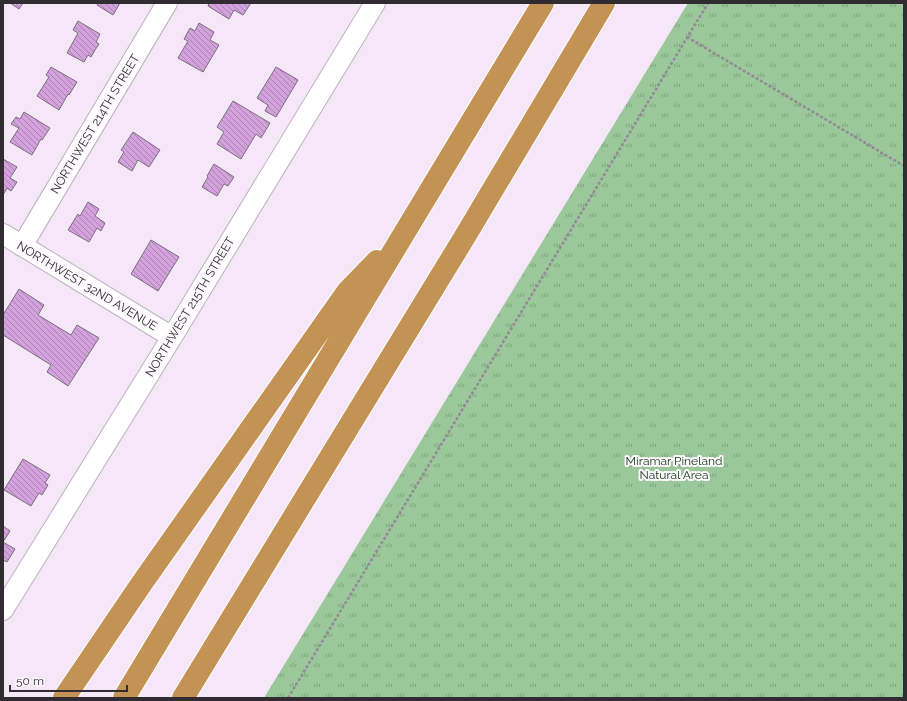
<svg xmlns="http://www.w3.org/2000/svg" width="907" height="701" viewBox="0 0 907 701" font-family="Raleway,sans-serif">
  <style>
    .park { fill: url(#park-tufts) }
    .building { fill: url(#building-back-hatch); stroke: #7a6e7d }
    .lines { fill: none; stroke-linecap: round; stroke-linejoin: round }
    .minor-casing { stroke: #bfb1c2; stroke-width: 22 }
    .highway-casing { stroke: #fff; stroke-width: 24 }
    .path { stroke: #938895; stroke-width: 2.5; stroke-dasharray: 3 2; stroke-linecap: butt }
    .minor { stroke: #fff; stroke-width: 20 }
    .highway { stroke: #c29355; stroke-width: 22 }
    .labels { text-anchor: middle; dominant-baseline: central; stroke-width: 4; stroke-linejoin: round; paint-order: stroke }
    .street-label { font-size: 12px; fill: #312b32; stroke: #fdf7fe }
    .park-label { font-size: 12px; fill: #103813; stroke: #fdf7fe }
  </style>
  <defs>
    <pattern id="park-tufts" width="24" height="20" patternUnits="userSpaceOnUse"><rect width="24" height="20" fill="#9ac89a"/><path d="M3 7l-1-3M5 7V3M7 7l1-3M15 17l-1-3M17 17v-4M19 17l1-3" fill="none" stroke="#7ea37e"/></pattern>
    <pattern id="building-back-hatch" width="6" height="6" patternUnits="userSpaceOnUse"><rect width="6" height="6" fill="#d3a2dd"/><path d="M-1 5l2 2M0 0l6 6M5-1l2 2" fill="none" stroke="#ac84b4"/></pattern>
  </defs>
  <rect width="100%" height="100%" fill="#f5e6f8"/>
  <path class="park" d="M688,3H904V698H264Z"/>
  <path class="building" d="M10,3H23L19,9Z
    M98,3H120L113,15L97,5Z
    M209,3H251L243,15L234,10L229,19L208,6Z
    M78,21L100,34L96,42L99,44L95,50L91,57L88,55L84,62L67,53L78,33L73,30Z
    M199,23L214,32L210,40L219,45L203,72L178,58L188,41L184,39L190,28L195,31Z
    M51,67L77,82L69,95L68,94L59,110L37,96L49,77L46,75Z
    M276,67L298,80L276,117L265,111L268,105L257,98Z
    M233,101L270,123L261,138L256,134L241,159L217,144L224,132L217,127Z
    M24,112L50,128L42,140L41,139L32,155L10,142L19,128L11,124L16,117L20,119Z
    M133,132L160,150L149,167L138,160L132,171L118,162L124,152L121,150Z
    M3,159L17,167L10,178L17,182L11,191L7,188L3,195Z
    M214,164L234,177L228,186L224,184L217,196L202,187L208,177L207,176Z
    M88,202L99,209L95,216L105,223L101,231L97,228L89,242L68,230L78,214L80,216Z
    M151,240L179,257L158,291L131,274Z
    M19,289L44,305L38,315L71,335L77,325L99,338L68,386L47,372L51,365L3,335V315Z
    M23,459L50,475L45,483L48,485L42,495L39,493L31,506L4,490Z
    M3,526L10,531L3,542L15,549L7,562L3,560Z"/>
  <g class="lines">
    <defs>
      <path id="minor" d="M3,234L172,337
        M22,246L167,3
        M3,610L172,337L375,3"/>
      <path id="highway" d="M64,698L142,583L347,292L377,261
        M124,698L543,3
        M183,698L464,238L604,3"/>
    </defs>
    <use href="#minor" class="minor-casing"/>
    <use href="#highway" class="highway-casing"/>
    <path class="path" d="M687,37L904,166
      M288,698L708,3"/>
    <use href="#minor" class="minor"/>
    <use href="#highway" class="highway"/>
  </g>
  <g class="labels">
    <g class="street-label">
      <text transform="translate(95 124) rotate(-59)">NORTHWEST 214TH STREET</text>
      <text transform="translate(87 286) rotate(31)">NORTHWEST 32ND AVENUE</text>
      <text transform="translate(190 307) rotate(-59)">NORTHWEST 215TH STREET</text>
    </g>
    <g class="park-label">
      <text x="674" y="461">Miramar Pineland<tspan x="674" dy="14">Natural Area</tspan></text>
    </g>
  </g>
  <rect width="907" height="701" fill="none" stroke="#312b32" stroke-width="8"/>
  <path d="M10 685v6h117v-6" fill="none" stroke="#312b32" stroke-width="2"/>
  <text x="16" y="685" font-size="12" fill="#312b32" stroke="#fdf7fe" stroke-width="3" paint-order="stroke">50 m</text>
</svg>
